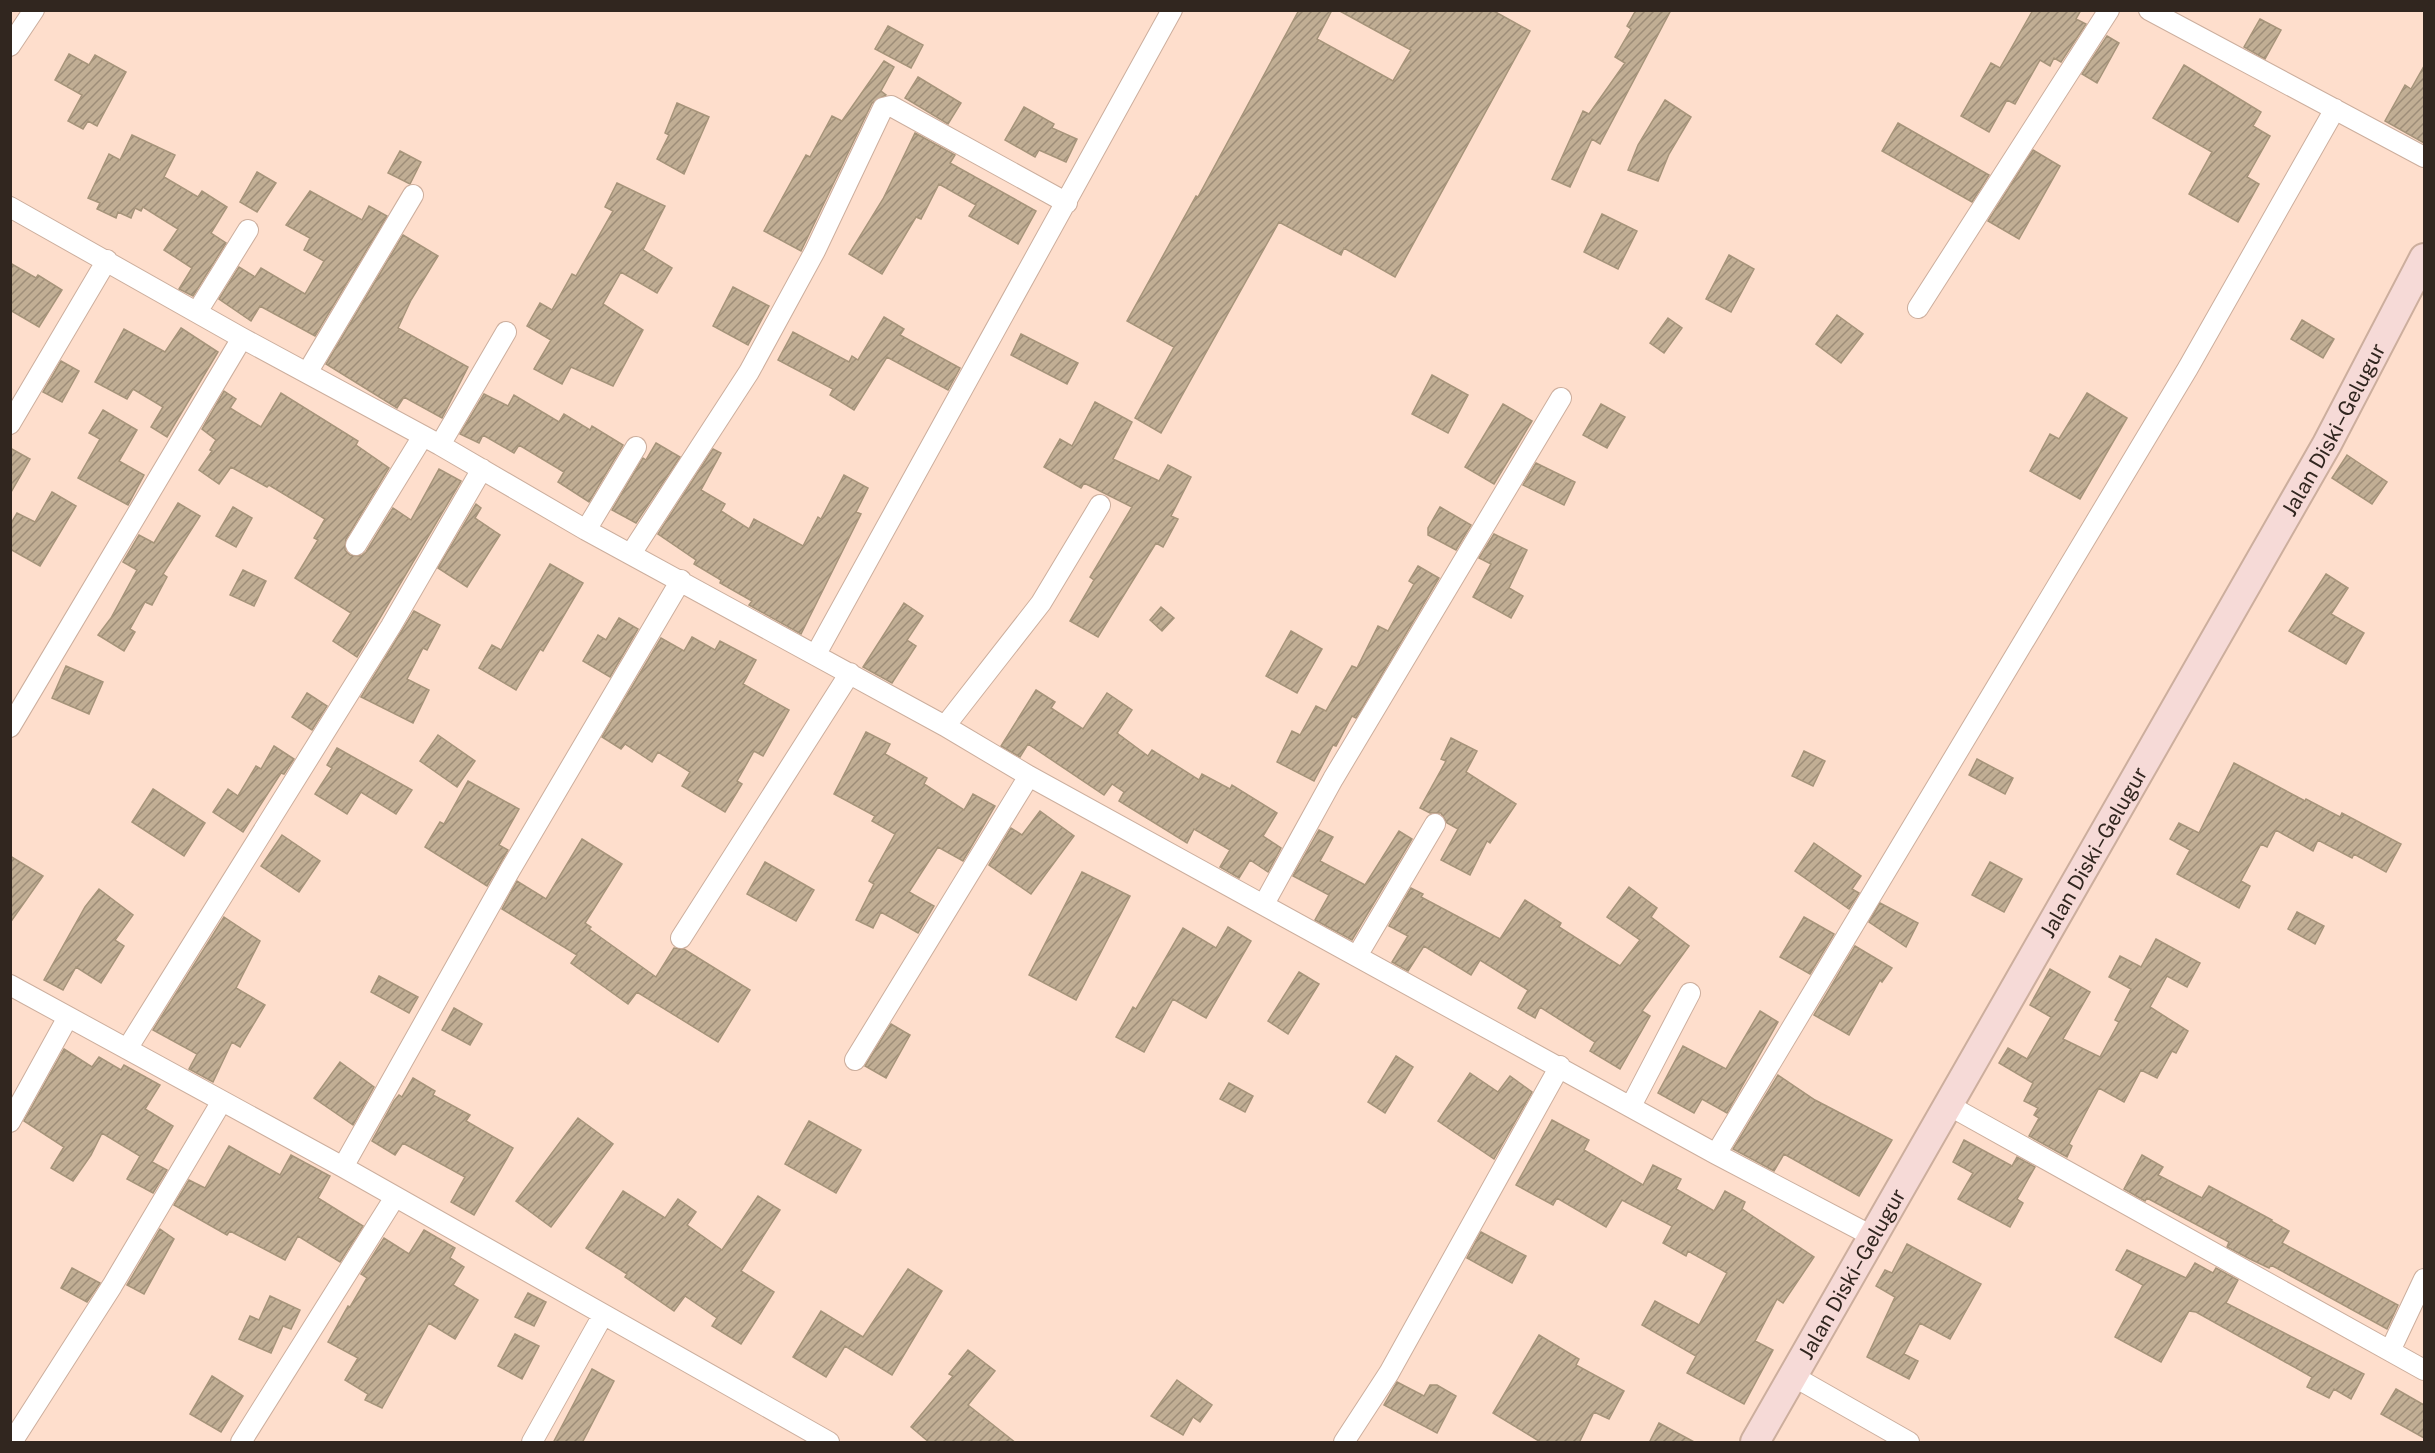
<svg xmlns="http://www.w3.org/2000/svg" width="2435" height="1453" viewBox="0 0 2435 1453" font-family="'Public Sans',sans-serif">
  <style>
    .building { fill: url(#building-hatch); stroke: #a6947a; stroke-width: 1.5 }
    .lines { fill: none; stroke-linecap: round; stroke-linejoin: round }
    .minor-casing { stroke: #ccae9d; stroke-width: 22 }
    .secondary-casing { stroke: #ccae9d; stroke-width: 32 }
    .minor { stroke: #fff; stroke-width: 20 }
    .secondary { stroke: #f6dad7; stroke-width: 28 }
    .labels { text-anchor: middle; dominant-baseline: central; stroke-width: 4.5; stroke-linejoin: round; paint-order: stroke }
    .street-label { font-size: 21px; fill: #31261f; stroke: #fedecc }
  </style>
  <defs>
    <pattern id="building-hatch" width="6" height="6" patternUnits="userSpaceOnUse" patternTransform="scale(1.5)"><rect width="6" height="6" fill="#c1ae94"/><path d="M-1 1l2-2M0 6l6-6M5 7l2-2" fill="none" stroke="#9d8d78"/></pattern>
  </defs>
  <rect width="100%" height="100%" fill="#fedecc"/>
  <path class="building" d="M1299,10H1332L1317,39L1393,81L1411,50L1338,10H1492L1530,31L1395,277L1344,248L1341,255L1279,222L1161,433L1135,418L1174,347L1127,321L1196,196L1198,197Z
    M1636,10H1671L1600,144L1592,139L1570,187L1552,179L1583,111L1589,114L1625,63L1615,57L1631,29L1627,26Z
    M2033,10H2081L2076,19L2086,24L2061,62L2054,58L2050,66L2040,60L2015,104L2007,100L1989,132L1961,116L1991,63L2000,68Z
    M2260,19L2281,30L2265,59L2244,47Z
    M888,26L923,45L911,68L875,49Z
    M2107,36L2119,43L2097,83L2082,74Z
    M69,54L89,65L95,55L126,72L97,126L88,121L83,129L68,121L82,95L55,80Z
    M884,61L894,67L881,91L886,95L872,103L801,251L764,231L806,155L810,157L832,116L842,121Z
    M2184,65L2261,112L2253,126L2270,136L2247,177L2259,184L2238,222L2189,194L2212,152L2153,118Z
    M2424,66V143L2385,121L2405,85L2411,89Z
    M918,77L961,103L948,124L905,98Z
    M1665,100L1691,117L1669,154L1658,181L1628,170L1638,145Z
    M677,103L709,117L684,174L657,159L669,135L665,133Z
    M1024,107L1054,124L1052,128L1077,139L1066,162L1039,150L1035,157L1005,140Z
    M1898,123L1989,175L1972,202L1882,151Z
    M915,133L955,155L950,163L1036,211L1018,244L969,216L976,205L939,184L921,219L916,217L882,274L849,254L883,199Z
    M132,135L175,155L164,177L198,197L202,191L227,207L211,233L226,243L193,296L179,289L192,268L164,250L178,229L143,207L141,211L135,208L131,218L118,212L116,218L97,209L100,203L88,198L109,154L120,160Z
    M2033,150L2060,166L2019,239L1988,221Z
    M400,151L421,162L410,184L388,173Z
    M257,172L276,183L257,212L240,202Z
    M617,183L665,206L643,250L672,268L657,293L621,272L603,304L643,330L613,386L571,367L562,384L534,369L551,340L527,326L540,303L552,310L572,274L576,276L613,211L605,207Z
    M310,191L362,220L369,206L387,216L315,336L260,306L251,321L219,299L239,267L255,277L261,268L305,294L324,261L304,250L310,238L286,225Z
    M1602,214L1637,231L1618,269L1584,252Z
    M403,235L438,256L411,300L398,328L468,367L442,418L404,397L397,408L326,364Z
    M1729,255L1754,269L1731,312L1706,299Z
    M10,263L36,278L38,275L62,290L39,327L10,310Z
    M733,287L769,306L748,345L713,326Z
    M1837,315L1863,334L1841,363L1816,344Z
    M884,317L904,329L900,335L960,368L948,390L887,357L854,410L830,395L833,389L778,360L793,332L849,362L852,356L858,360Z
    M1668,318L1682,328L1664,353L1650,343Z
    M2302,320L2334,339L2323,358L2291,339Z
    M181,328L218,352L167,437L151,427L163,407L133,389L127,399L95,382L124,329L165,352Z
    M1021,334L1078,363L1067,384L1011,355Z
    M61,361L79,371L62,402L43,392Z
    M1432,375L1468,395L1448,433L1412,414Z
    M224,391L236,399L230,408L261,427L281,393L358,441L356,445L389,468L346,539L345,550L350,555L361,556L366,552L393,508L411,520L439,469L461,481L357,657L333,641L351,613L295,578L318,540L314,538L325,519L269,485L267,487L231,467L219,484L199,470L212,451L210,450L216,440L202,429Z
    M2087,393L2127,418L2080,499L2030,471L2050,434L2059,439Z
    M484,394L508,406L514,395L559,422L564,414L590,430L592,426L623,445L589,502L558,482L564,472L519,445L514,453L483,435L479,443L460,434Z
    M1095,402L1132,422L1113,459L1159,481L1168,465L1191,477L1171,516L1178,519L1163,547L1156,543L1098,637L1070,621L1094,580L1090,577L1132,507L1084,483L1081,488L1044,467L1060,439L1072,446Z
    M1503,404L1532,421L1494,484L1465,467Z
    M1601,404L1625,417L1607,448L1583,435Z
    M103,410L137,430L119,461L144,475L128,505L78,478L100,439L89,433Z
    M656,443L680,457L636,523L612,510L643,458L646,460Z
    M10,448L30,459L10,494Z
    M713,449L721,453L701,490L725,504L721,511L749,529L754,519L803,546L818,517L821,519L844,475L868,488L856,512L861,514L801,634L749,605L752,601L720,583L721,580L694,564L696,560L658,534Z
    M2347,455L2387,482L2372,504L2332,478Z
    M1536,463L1575,482L1564,505L1523,485Z
    M52,492L76,506L40,566L10,549V525L17,513L35,522Z
    M178,503L200,516L163,574L167,577L152,605L145,602L130,629L135,632L124,651L98,635L111,618L137,570L123,562L139,535L154,543Z
    M476,504L481,508L475,518L500,535L467,587L438,568Z
    M233,507L252,518L236,547L216,536Z
    M1440,507L1471,525L1456,550L1428,535V528Z
    M1494,534L1527,550L1509,588L1523,596L1511,618L1473,597L1491,564L1479,558Z
    M550,564L583,583L543,651L540,649L516,690L479,668L492,645L501,650Z
    M1418,566L1439,578L1356,718L1352,716L1336,746L1333,745L1314,781L1277,762L1292,731L1300,735L1316,706L1326,711L1352,666L1357,668L1378,626L1388,631L1414,584L1409,581Z
    M243,570L266,581L254,606L230,595Z
    M2326,574L2348,588L2331,614L2364,633L2346,664L2289,631Z
    M904,603L923,616L907,640L916,646L892,683L863,667Z
    M1161,607L1174,618L1162,631L1150,620Z
    M414,611L440,625L427,650L423,648L407,679L429,690L413,723L361,697Z
    M619,618L638,629L610,677L583,661L598,635L606,640Z
    M1291,631L1322,649L1297,693L1266,676Z
    M692,637L715,650L720,641L756,660L743,684L789,710L763,756L754,751L737,781L742,784L725,812L682,786L690,772L658,752L652,762L625,744L621,749L602,737L661,638L684,651Z
    M66,666L103,682L89,714L52,698Z
    M1036,690L1055,702L1051,708L1083,729L1107,693L1132,710L1117,733L1148,756L1152,750L1199,780L1202,774L1230,789L1232,785L1277,813L1263,836L1281,848L1268,872L1250,860L1239,878L1220,867L1230,850L1194,829L1187,843L1119,801L1124,792L1112,784L1104,795L1028,744L1020,757L1001,746Z
    M307,693L327,706L312,730L292,717Z
    M866,732L890,744L885,754L927,778L924,784L964,810L973,794L995,806L963,861L938,847L909,892L934,906L918,933L881,912L873,928L856,920L874,884L869,881L895,834L872,821L875,816L834,794Z
    M438,735L475,761L457,787L420,761Z
    M1451,738L1477,751L1466,772L1516,804L1490,843L1487,841L1470,875L1441,860L1458,829L1447,823L1441,813H1430L1420,808L1446,761L1441,759Z
    M274,746L294,759L284,774L281,773L243,832L213,812L228,789L238,796L256,766L261,769Z
    M337,748L412,790L396,814L361,792L347,814L315,794L332,768L327,765Z
    M1804,751L1825,761L1813,786L1792,776Z
    M1977,759L2013,778L2005,794L1969,775Z
    M2234,763L2305,801L2306,799L2340,817L2342,813L2401,844L2386,872L2354,854L2352,858L2318,840L2313,851L2276,830L2267,847L2261,844L2241,881L2250,886L2239,908L2177,874L2190,850L2170,839L2179,823L2199,833Z
    M468,781L519,809L499,845L508,850L487,886L425,847L440,822L444,824Z
    M153,789L205,823L184,856L132,822Z
    M1040,811L1074,836L1031,894L989,865L1011,828L1022,835Z
    M1319,830L1333,837L1320,861L1365,885L1399,831L1412,839L1352,940L1315,920L1329,895L1293,876Z
    M282,835L320,861L299,892L261,866Z
    M582,839L622,864L585,923L591,927L589,929L656,977L674,948L684,949L750,990L718,1042L637,992L628,1004L571,963L577,955L502,909L517,881L546,899Z
    M1814,843L1861,876L1852,889L1859,893L1849,909L1795,871Z
    M10,856L43,876L10,923Z
    M765,862L814,890L796,921L747,894Z
    M1990,862L2022,879L2004,912L1972,895Z
    M1082,872L1130,896L1076,1000L1029,975Z
    M1629,887L1657,908L1651,917L1689,946L1642,1011L1650,1016L1620,1069L1590,1051L1595,1042L1540,1007L1535,1018L1518,1008L1528,990L1480,960L1471,975L1424,946L1408,971L1392,962L1408,936L1389,926L1411,888L1423,894L1421,897L1500,939L1525,900L1561,923L1559,927L1620,966L1640,940L1607,917Z
    M99,889L133,915L115,940L124,946L101,983L76,967L63,990L44,980L85,907Z
    M1880,903L1918,923L1906,947L1869,922Z
    M2297,912L2324,926L2315,944L2288,929Z
    M224,917L260,941L236,988L265,1005L240,1047L232,1042L213,1082L189,1069L197,1054L153,1030Z
    M1804,917L1834,934L1810,974L1780,957Z
    M1228,927L1251,941L1206,1018L1173,999L1144,1052L1116,1037L1133,1007L1136,1009L1183,928L1216,948Z
    M2156,939L2200,963L2187,987L2167,976L2150,1007L2188,1031L2176,1053L2172,1051L2157,1078L2141,1070L2124,1102L2099,1088L2069,1144L2072,1146L2067,1157L2029,1136L2039,1118L2034,1115L2038,1108L2024,1101L2033,1083L1999,1063L2008,1048L2027,1059L2051,1017L2030,1005L2050,969L2090,992L2063,1039L2100,1057L2119,1022L2115,1020L2131,989L2109,977L2120,956L2141,967Z
    M1855,946L1892,968L1882,982L1880,980L1849,1035L1814,1015Z
    M1299,972L1319,984L1288,1034L1268,1021Z
    M379,976L418,997L409,1013L371,992Z
    M454,1008L482,1024L470,1045L442,1030Z
    M1760,1011L1778,1022L1727,1113L1702,1099L1694,1113L1658,1093L1683,1046L1726,1069Z
    M891,1024L910,1035L886,1078L865,1066Z
    M64,1049L92,1067L99,1057L121,1070L124,1065L160,1085L145,1109L173,1126L152,1162L167,1170L153,1193L127,1179L140,1156L102,1133L91,1155L73,1181L51,1168L64,1147L24,1121Z
    M1396,1056L1413,1067L1385,1113L1368,1102Z
    M340,1062L374,1087L353,1125L314,1098Z
    M1470,1073L1498,1092L1510,1076L1532,1092L1494,1159L1438,1121Z
    M1778,1075L1815,1100L1892,1140L1859,1196L1784,1154L1774,1171L1733,1149Z
    M413,1078L435,1091L433,1095L470,1115L466,1121L513,1148L474,1215L451,1202L465,1177L403,1143L395,1155L372,1141L394,1101L399,1095L402,1097Z
    M1229,1083L1253,1096L1245,1112L1220,1099Z
    M578,1118L613,1144L551,1227L516,1201Z
    M1552,1120L1589,1140L1584,1150L1643,1185L1653,1165L1681,1179L1676,1189L1714,1211L1725,1191L1745,1202L1742,1209L1814,1257L1783,1303L1777,1299L1755,1341L1773,1350L1744,1404L1687,1373L1696,1356L1642,1325L1655,1301L1699,1325L1727,1273L1688,1251L1686,1256L1663,1243L1672,1226L1622,1200L1606,1227L1557,1198L1553,1205L1516,1185Z
    M809,1121L861,1150L836,1193L785,1164Z
    M1964,1140L2012,1166L2017,1157L2035,1167L2017,1199L2023,1203L2010,1227L1958,1199L1973,1173L1953,1162Z
    M229,1146L280,1175L291,1155L330,1176L318,1198L363,1226L340,1262L298,1236L285,1260L230,1231L227,1235L174,1205L189,1180L205,1188Z
    M2142,1155L2163,1167L2158,1175L2202,1198L2209,1186L2272,1220L2271,1221L2289,1231L2282,1243L2398,1305L2387,1329L2271,1265L2269,1268L2250,1259L2227,1247L2229,1242L2147,1198L2145,1201L2124,1189Z
    M623,1191L665,1218L678,1199L696,1212L687,1225L722,1250L758,1196L780,1210L741,1271L774,1292L741,1344L712,1326L717,1318L685,1296L674,1311L625,1277L627,1274L586,1248Z
    M160,1229L174,1239L144,1294L127,1285Z
    M424,1230L455,1248L450,1258L464,1267L453,1285L478,1300L455,1339L429,1323L382,1408L365,1400L368,1394L345,1380L358,1358L328,1342L348,1306L350,1307L367,1278L361,1274L384,1238L409,1254Z
    M1481,1232L1526,1256L1512,1283L1467,1258Z
    M1907,1244L1981,1284L1950,1339L1920,1323L1904,1354L1918,1361L1909,1379L1867,1357L1895,1297L1876,1286L1885,1270L1892,1273Z
    M2127,1250L2186,1278L2195,1263L2213,1273L2216,1268L2238,1280L2226,1303L2364,1374L2351,1399L2334,1389L2329,1398L2307,1387L2312,1377L2196,1312L2189,1311L2161,1362L2115,1337L2143,1285L2116,1270Z
    M72,1268L100,1283L87,1302L61,1288Z
    M908,1269L942,1291L892,1375L845,1346L826,1377L793,1357L821,1311L863,1337Z
    M528,1293L546,1302L534,1326L515,1317Z
    M270,1296L300,1310L291,1329L283,1326L271,1353L239,1339L250,1316L259,1320Z
    M515,1334L539,1346L522,1379L498,1366Z
    M1539,1335L1579,1359L1576,1365L1624,1391L1609,1419L1594,1412L1579,1443H1542L1493,1413Z
    M968,1350L995,1371L968,1405L1016,1443H930L911,1427L953,1376L949,1374Z
    M592,1369L614,1381L582,1443H553Z
    M212,1376L243,1396L221,1432L190,1414Z
    M1177,1380L1212,1405L1200,1422L1193,1417L1183,1435L1151,1416Z
    M1397,1382L1424,1396L1430,1385H1437L1456,1396L1437,1433L1384,1405Z
    M2396,1389L2424,1405V1438L2381,1414Z
    M1659,1423L1696,1443H1649Z"/>
  <g class="lines">
    <defs>
      <path id="minor" d="M2149,10L2424,157
        M10,46L34,10
        M10,207L242,338L440,445L586,530L945,726L1029,776L1716,1154L1872,1236
        M1918,308L2109,10
        M197,312L248,230
        M307,373L413,195
        M10,424L107,260
        M440,445L506,332
        M586,530L636,447
        M356,545L423,436
        M632,552L749,372L815,251L883,108L891,106L1067,203
        M816,654L1172,10
        M945,726L1041,603L1100,505
        M10,727L242,338
        M1264,904L1333,779L1561,398
        M681,938L850,673
        M1357,956L1435,824
        M10,985L343,1167L829,1442
        M127,1049L391,626L482,469
        M855,1060L1029,776
        M1631,1106L1690,993
        M1950,1106L2424,1370
        M10,1122L68,1017
        M1716,1154L2188,368L2335,109
        M343,1167L510,870L681,580
        M2390,1351L2424,1279
        M1793,1376L1909,1442
        M12,1442L112,1286L222,1101
        M241,1442L395,1197
        M532,1442L603,1315
        M1344,1442L1389,1373L1560,1066"/>
      <g id="secondary">
        <path id="s1" d="M1755,1442L2327,444L2424,258"/>
      </g>
    </defs>
    <use href="#minor" class="minor-casing"/>
    <use href="#secondary" class="secondary-casing"/>
    <use href="#minor" class="minor"/>
    <use href="#secondary" class="secondary"/>
  </g>
  <g class="labels">
    <g class="street-label">
      <text stroke="none"><textPath href="#s1" startOffset="1166">Jalan Diski–Gelugur</textPath></text>
      <text stroke="none"><textPath href="#s1" startOffset="680">Jalan Diski–Gelugur</textPath></text>
      <text stroke="none"><textPath href="#s1" startOffset="194">Jalan Diski–Gelugur</textPath></text>
    </g>
  </g>
  <rect width="2435" height="1453" fill="none" stroke="#31261f" stroke-width="24"/>
</svg>
